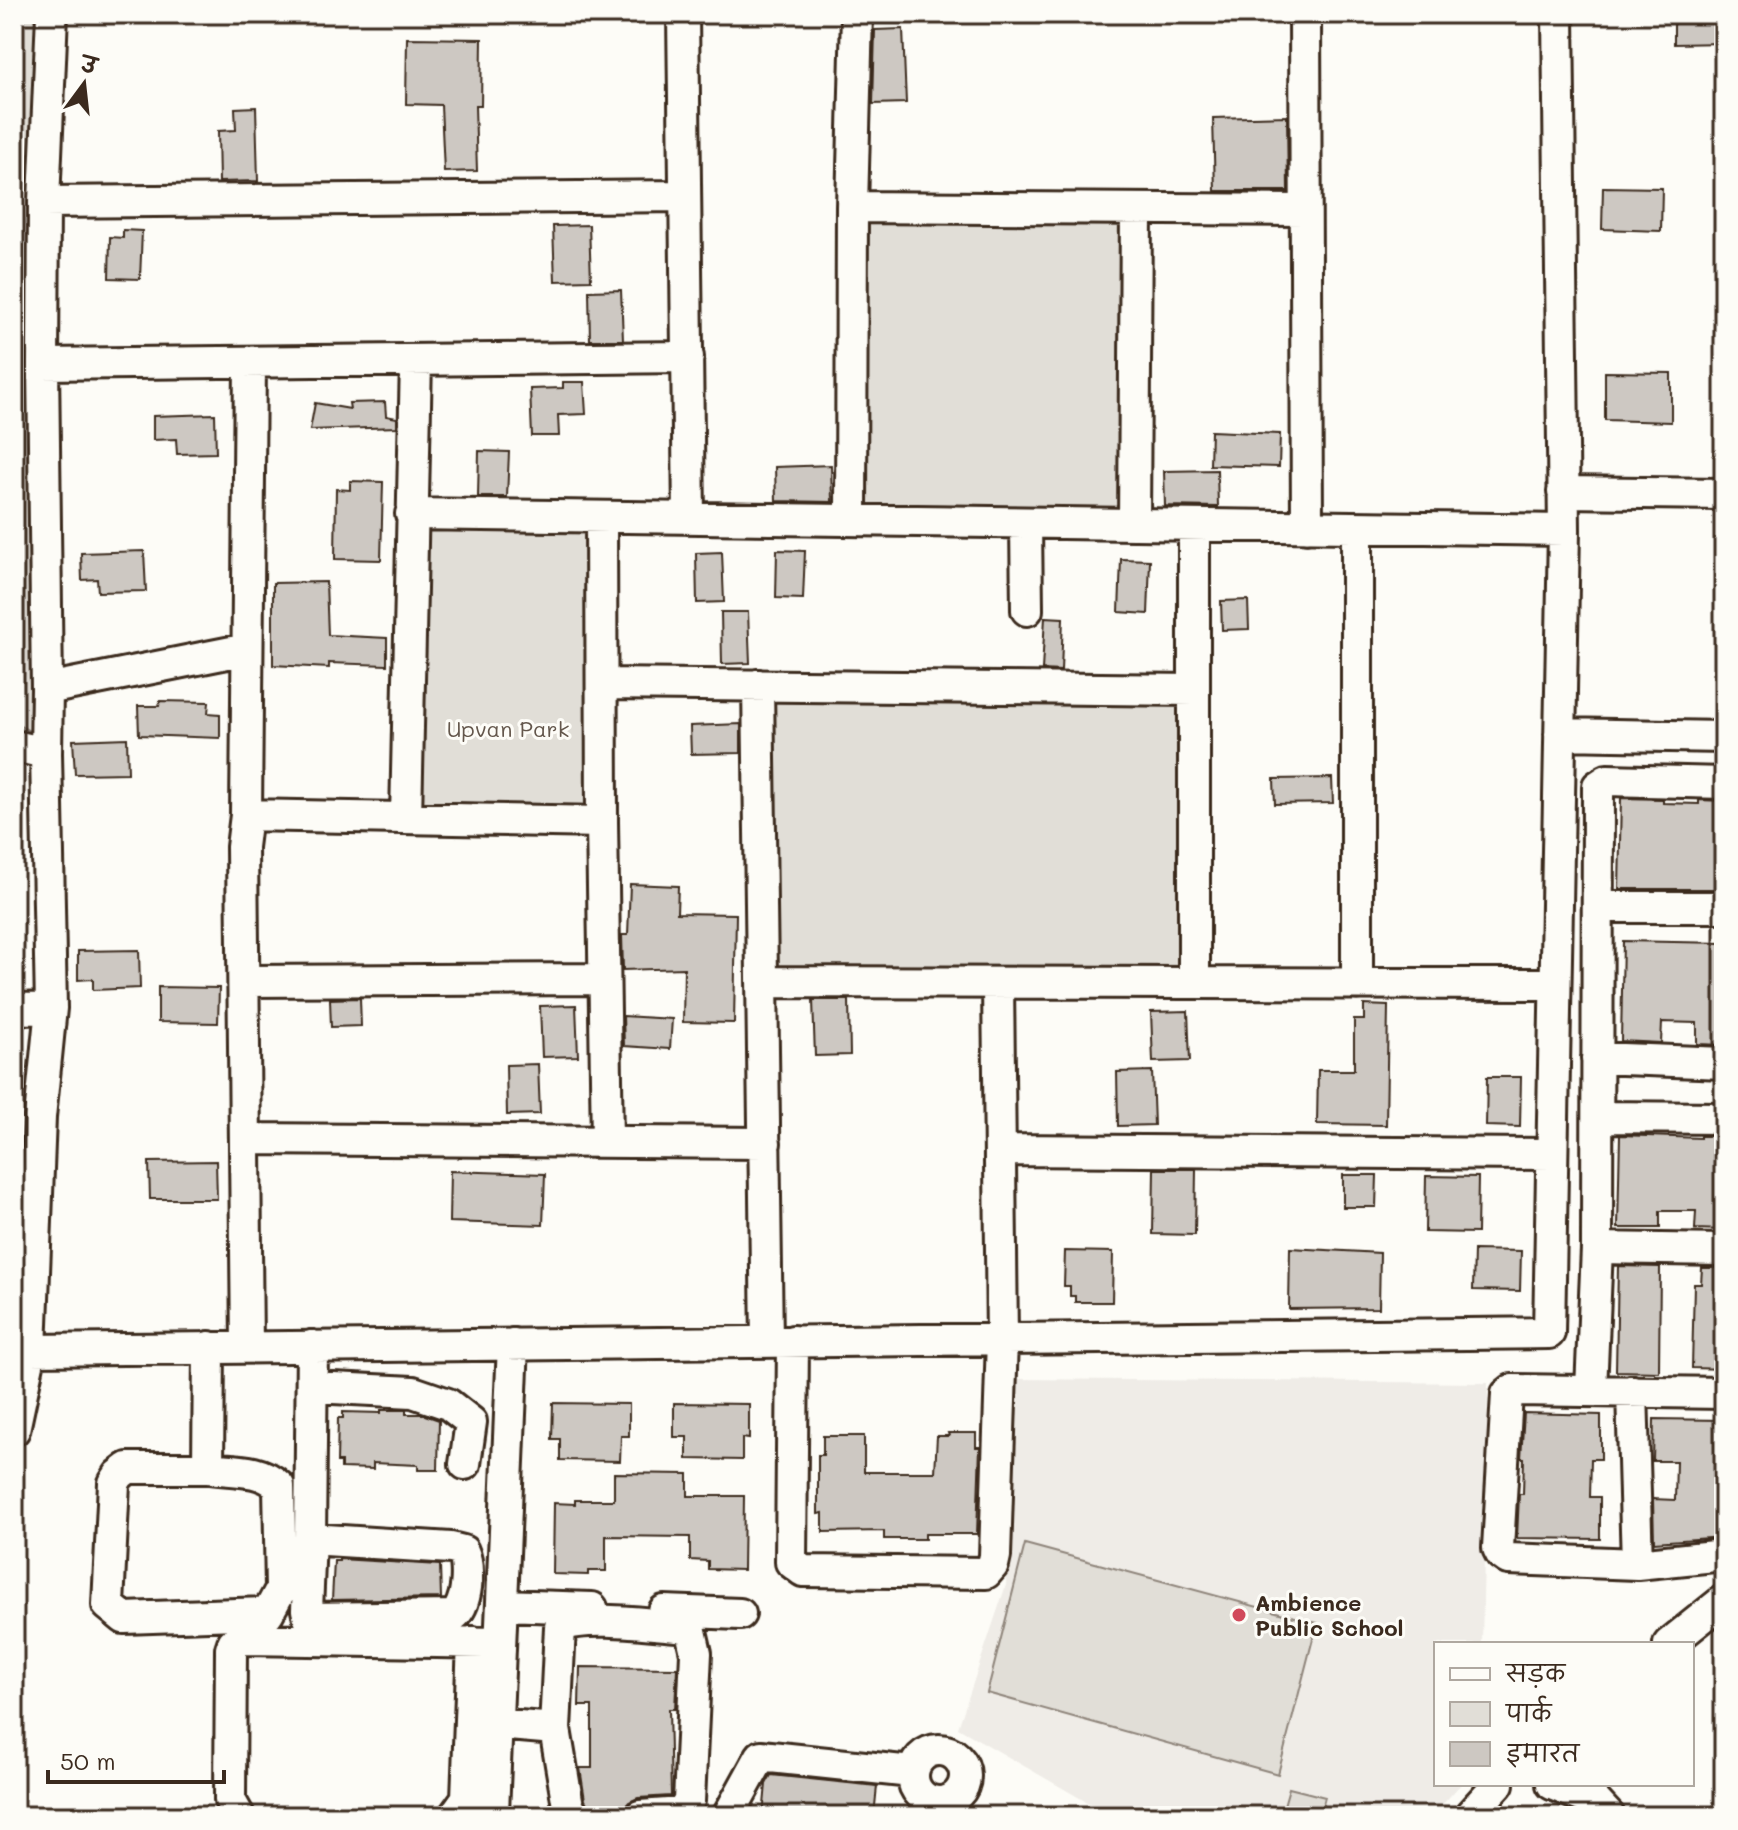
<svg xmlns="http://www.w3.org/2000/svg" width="1738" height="1830" viewBox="0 0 1738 1830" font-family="Mali,'Playpen Sans Deva',sans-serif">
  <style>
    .built { fill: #efece7 }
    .green { fill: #e1ded7; stroke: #8e847a; stroke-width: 2 }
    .building { fill: #cdc8c2; stroke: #3b2a1e; stroke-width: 2 }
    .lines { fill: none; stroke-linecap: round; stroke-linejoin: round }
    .minor-casing { stroke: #3b2a1e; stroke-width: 36 }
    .minor { stroke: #fdfcf7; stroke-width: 30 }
    .poi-dot { fill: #d1495b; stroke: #fdfcf7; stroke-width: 3 }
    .labels { text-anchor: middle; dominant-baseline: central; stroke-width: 6; stroke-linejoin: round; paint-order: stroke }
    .park-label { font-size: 22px; fill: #64574c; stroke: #fdfcf7 }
    .poi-label { font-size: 22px; font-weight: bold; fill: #3b2a1e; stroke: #fdfcf7; text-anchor: start }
  </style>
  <rect width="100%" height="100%" fill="#fdfcf7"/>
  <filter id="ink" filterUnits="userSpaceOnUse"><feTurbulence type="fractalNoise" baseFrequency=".0125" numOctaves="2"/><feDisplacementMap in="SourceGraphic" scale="16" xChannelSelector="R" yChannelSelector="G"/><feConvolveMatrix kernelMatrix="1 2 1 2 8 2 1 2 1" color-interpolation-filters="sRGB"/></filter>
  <g filter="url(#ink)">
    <path class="built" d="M1011,1379L1488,1383L1482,1644H1436V1784H1461L1432,1816H1111L958,1728L1006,1585Z"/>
    <path class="green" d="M14,14H52L43,738L14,723Z
      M860,215L1129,218L1128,517L859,512Z
      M426,521L591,525L592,814L421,812Z
      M772,692L1185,698L1184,975H777Z
      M1025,1544L1317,1623L1278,1774L987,1693Z
      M1289,1788L1325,1797L1320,1816H1281Z"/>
    <path class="building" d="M1674,14H1724V43L1674,44Z
      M903,29L906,103L873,104L875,30Z
      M407,38L482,39L481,106H475L477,171L444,172L441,105L406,104Z
      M256,107L258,181L219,182L218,131L236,130L235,108Z
      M1287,116L1288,191H1215L1213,118Z
      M1603,187L1662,188L1661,231L1602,229Z
      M589,225L591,280L555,281L553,226Z
      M123,230L142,231L140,279L109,278L110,237L123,238Z
      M621,290L623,340H590L589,291Z
      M1605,372L1671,373V422L1605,420Z
      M563,382H584L586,414L558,415L559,436H532L530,389L563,388Z
      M385,402L386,416L397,418V427L310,430L315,403L350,409L349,403Z
      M215,414L216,453L177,454L176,439L153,440V416Z
      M1211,431L1280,434L1279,467L1210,465Z
      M479,451L509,452L507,497H478Z
      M831,465L832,502L776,501L775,467Z
      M1217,470L1218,507L1165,506L1164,471Z
      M350,481L383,482L381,560L335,559L336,489L350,490Z
      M777,550L805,551L803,599L776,598Z
      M144,551L146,591L98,592L97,579L82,580L81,553Z
      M722,552L724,602L697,603L696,553Z
      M1121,559L1150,560L1148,614L1119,612Z
      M326,582L328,635L387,638V665L329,663V668L273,665V583Z
      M1248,600L1249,629L1222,630L1221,601Z
      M721,612H748L750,663L722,664Z
      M1045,617L1063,618L1061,671L1042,670Z
      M160,701L209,702L208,713L220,714V738L139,735L138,706H159Z
      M741,724V753L691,754L690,726Z
      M127,738L128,773L75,774L73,740Z
      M1332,778L1333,803L1275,804L1274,779Z
      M1621,798L1663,799V803L1699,804V800L1724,801V889H1619Z
      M630,884L678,886L677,913L736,914L734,1023L683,1022L684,968L623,970L622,935H628Z
      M1623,941L1724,943V1045L1697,1044V1023L1662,1022L1661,1043L1621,1041Z
      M139,950L140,988L93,990V979L78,980V951Z
      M158,987L219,988L218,1023L158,1022Z
      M360,998L361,1026L331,1027L330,999Z
      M813,1000H849L850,1055L815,1056Z
      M576,1005L578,1056L542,1057L540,1006Z
      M1364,1005L1388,1006L1386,1125L1317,1124L1318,1070H1354V1020H1364Z
      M1188,1011L1190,1061L1153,1062L1151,1012Z
      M623,1016L672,1019L670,1049L624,1046Z
      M538,1064L540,1114L507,1115L506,1065Z
      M1152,1071L1154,1125L1118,1126L1117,1072Z
      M1487,1077H1521L1520,1127L1486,1126Z
      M1620,1135L1700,1138V1136H1724V1230L1695,1229L1696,1211H1660V1228H1618Z
      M216,1161L217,1199H150L149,1162Z
      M1154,1169H1196L1195,1235L1153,1234Z
      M450,1171L545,1174L543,1225L449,1222Z
      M1343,1175H1377L1376,1207H1343Z
      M1426,1176L1478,1177L1477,1233L1425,1232Z
      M1290,1248L1380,1253L1379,1308L1289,1309Z
      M1474,1250L1521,1251L1520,1291L1473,1290Z
      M1065,1251L1113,1252L1112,1302H1075V1296H1070V1286H1064Z
      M1618,1266L1660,1267L1659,1372L1616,1371Z
      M1702,1268H1724V1369L1692,1368L1694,1284H1701Z
      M553,1403L629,1404V1436H621L620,1461L560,1460V1439H552Z
      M674,1403L749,1404V1439L742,1438V1460L687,1459V1437H674Z
      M381,1410H406V1414H422L439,1420L438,1470H418V1465L373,1463V1469L341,1468V1462H337L338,1418H343V1412L381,1413Z
      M1524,1413L1601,1415V1459H1591L1590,1497H1600V1539L1517,1538L1519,1494H1523L1524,1458H1521Z
      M1654,1419L1724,1420V1537L1654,1542L1653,1499L1675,1500L1676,1461H1653Z
      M948,1433H976V1447H980L977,1534H925V1539H884V1531L823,1532V1513L818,1514V1455H823V1436H864V1472H935L937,1436H949Z
      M614,1473L688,1474V1496H744L743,1570L708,1569V1561L690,1560V1537L606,1536V1571H588V1575L553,1574L554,1503L575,1504V1500H614Z
      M339,1559L440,1565L441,1598L332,1600L334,1561H339Z
      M580,1667L677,1668L675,1709H669L671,1796L638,1798L629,1802L623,1809H590L585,1800L580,1768H592V1706H579Z
      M771,1775L877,1786L874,1816H763L766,1784Z"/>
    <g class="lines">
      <defs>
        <path id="minor" d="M683,14L689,518
          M1305,14L1307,527
          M44,202L685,196
          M852,207L1305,210
          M43,364L688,357
          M1563,492L1724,494
          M411,514L1564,530
          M601,517L602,822L607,1142
          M851,520L852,207L857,14
          M1026,523L1027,610
          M1134,524L1136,209
          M1357,528V984
          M602,684L1194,690
          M758,685L767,1342
          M47,689L247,649
          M1560,734L1724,737
          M14,746L46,753
          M1724,783L1607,780L1598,786L1597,1248L1724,1250
          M246,815L602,822
          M406,818L416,360
          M1599,907H1724
          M244,981L604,979
          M762,982L1555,984
          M1194,983V525
          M14,1009L51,1008
          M1597,1058L1724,1063
          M1598,1117L1724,1118
          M246,1139L765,1143
          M1000,1150L1552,1154
          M793,1341L791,1562L803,1571L986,1573L993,1565L995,1556L1002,1339L998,983
          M247,1347L242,847L246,815L250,362
          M31,1350L1549,1333L1564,530L1558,14
          M313,1387L413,1392L448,1404L471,1422L465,1464
          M1591,1390L1597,1248
          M1632,1391L1637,1564
          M1724,1393L1512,1390L1507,1394L1498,1548L1501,1554L1508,1559L1637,1564L1724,1555
          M14,1430L31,1350L40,1117L51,1008L46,753L47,689L43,364L44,202L52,14
          M208,1468H128L119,1475L114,1483L108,1605L124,1618L268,1613L281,1589L279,1486C261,1468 232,1471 208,1468L209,1347
          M310,1539L451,1548L463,1551C470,1566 468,1606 453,1616L309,1618L307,1610L310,1539L312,1346
          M502,1605L592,1608
          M664,1611L740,1614
          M1669,1644L1724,1600
          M496,1724L555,1729
          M913 1776a26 26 0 1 1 52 0a26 26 0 1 1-52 0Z
          M1552,1784L1596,1802L1609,1816
          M493,1812L513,1344
          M239,1816L230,1800L231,1649L233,1643L241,1639L500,1643
          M454,1816L467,1798L473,1642
          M574,1816L568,1806L555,1729L560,1627C586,1614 656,1625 686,1627L691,1631L696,1653L689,1801L682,1813L640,1816
          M728,1816L761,1756L912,1772
          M1469,1816L1498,1784"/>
      </defs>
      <use href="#minor" class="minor-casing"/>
      <use href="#minor" class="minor"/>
    </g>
  </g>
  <circle class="poi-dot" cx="1239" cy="1615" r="8"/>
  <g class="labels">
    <g class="park-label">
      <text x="508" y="728">Upvan Park</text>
    </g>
    <g class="poi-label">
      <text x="1255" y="1602">Ambience<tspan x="1255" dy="25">Public School</tspan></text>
    </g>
  </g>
  <rect width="1738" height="1830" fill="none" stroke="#fdfcf7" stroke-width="48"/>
  <rect x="24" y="24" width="1690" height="1782" fill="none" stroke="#3b2a1e" stroke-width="3" filter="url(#ink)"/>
  <rect x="1434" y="1642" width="260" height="144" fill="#fdfcf7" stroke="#afa8a0" stroke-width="2"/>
  <rect x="1450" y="1668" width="40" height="12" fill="#fdfcf7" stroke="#afa8a0" stroke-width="2"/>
  <text x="1506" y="1682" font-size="24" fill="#3b2a1e">सड़क</text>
  <rect x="1450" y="1702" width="40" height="24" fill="#e1ded7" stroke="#afa8a0" stroke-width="2"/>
  <text x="1506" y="1722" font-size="24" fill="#3b2a1e">पार्क</text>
  <rect x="1450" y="1742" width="40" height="24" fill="#cdc8c2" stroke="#afa8a0" stroke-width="2"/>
  <text x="1506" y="1762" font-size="24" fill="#3b2a1e">इमारत</text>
  <g transform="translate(84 84) rotate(15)" stroke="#fdfcf7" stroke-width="6" paint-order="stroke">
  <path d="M0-6L14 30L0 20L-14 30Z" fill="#3b2a1e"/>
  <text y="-12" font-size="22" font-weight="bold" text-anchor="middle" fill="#3b2a1e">उ</text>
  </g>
  <path d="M48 1770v12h176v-12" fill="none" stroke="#3b2a1e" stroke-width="4"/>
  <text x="60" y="1770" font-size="24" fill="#3b2a1e" stroke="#fdfcf7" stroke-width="6" paint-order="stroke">50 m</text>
</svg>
